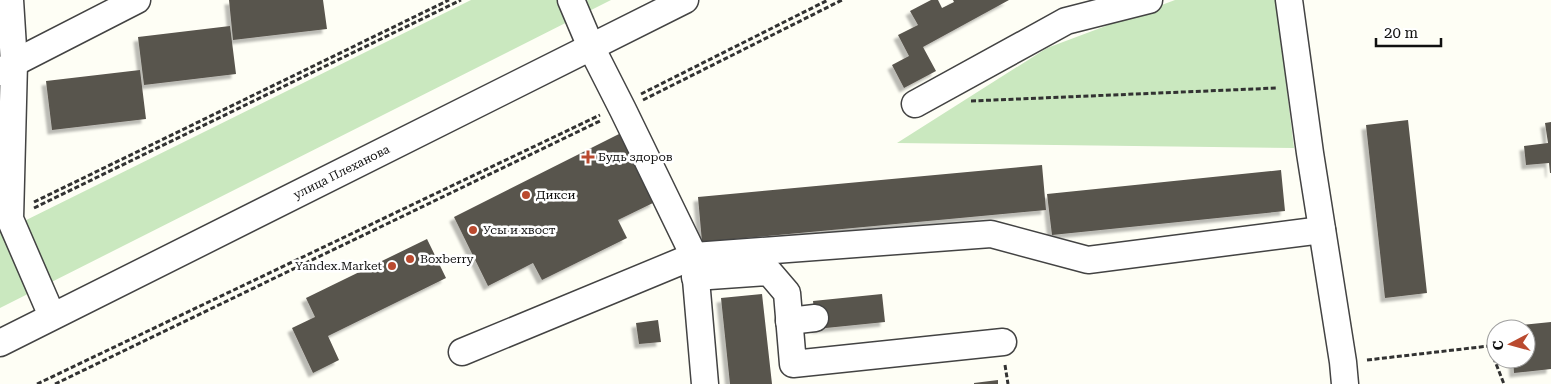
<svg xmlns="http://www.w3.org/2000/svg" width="1551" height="384" viewBox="0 0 1551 384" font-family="'Roboto Serif',serif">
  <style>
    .green { fill: #cae8bf }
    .building { fill: #59544d; filter: url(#shadow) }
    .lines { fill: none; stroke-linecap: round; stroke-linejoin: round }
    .minor-casing { stroke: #434343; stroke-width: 29 }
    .path { stroke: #323232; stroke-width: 3; stroke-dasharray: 5 2.5; stroke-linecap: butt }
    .minor { stroke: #fff; stroke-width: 26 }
    .poi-dot { fill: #ba4a2f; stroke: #fff; stroke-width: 2 }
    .labels { text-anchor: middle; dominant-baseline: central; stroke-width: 5; stroke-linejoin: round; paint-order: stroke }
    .poi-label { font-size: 12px; fill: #101010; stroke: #fff; text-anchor: start }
    .street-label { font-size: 12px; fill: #101010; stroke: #fff }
  </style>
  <defs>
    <filter id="shadow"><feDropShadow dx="-4.5" dy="4.5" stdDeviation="1" flood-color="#0004"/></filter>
  </defs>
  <rect width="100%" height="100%" fill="#fefef5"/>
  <path class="green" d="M471,0H611L0,308V233Z
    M1175,0H1276L1294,148L897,143L1047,48Z"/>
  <path class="building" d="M229,0H323L327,29L233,40Z
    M931,0H938L942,8L954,2L953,0H1009L923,47L936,71L904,88L892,65L909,56L898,35L918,25L910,11Z
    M230,26L236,74L144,85L138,37Z
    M140,70L146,119L52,130L46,81Z
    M1408,120L1427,293L1385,298L1366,125Z
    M1551,122V173H1550L1549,163L1526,165L1524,146L1548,143L1545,123Z
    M621,133L655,202L618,220L627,238L542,280L533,263L488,286L454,217Z
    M1042,165L1046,210L702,242L698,197Z
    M1281,170L1285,211L1052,235L1047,194Z
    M427,239L446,278L328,336L339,360L313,373L292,328L315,317L306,298Z
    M762,294L772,384H730L721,298Z
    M882,294L885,322L816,329L813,301Z
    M658,320L661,342L639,344L636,323Z
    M1551,322V369L1514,373L1513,359H1526V329H1510V326Z
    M998,380V384H974V383Z"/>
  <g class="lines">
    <defs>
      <g id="minor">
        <path d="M10,0L14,63L10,219L52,316"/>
        <path d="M571,0L591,47L623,110L694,256L705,384"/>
        <path d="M1289,0L1310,153L1343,362L1345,384"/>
        <path d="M1,72L14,63L137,0"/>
        <path d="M915,104L1066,21L1149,0"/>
        <path d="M695,277L769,272L787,293L793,364L1003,342"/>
        <path d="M789,321L815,318"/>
        <path id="s1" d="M0,343L685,0"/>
        <path d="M462,352L694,256L991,234L1088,260L1322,230"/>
      </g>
    </defs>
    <use href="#minor" class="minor-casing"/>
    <path class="path" d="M641,94L828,0
      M643,100L842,0
      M971,101L1277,88
      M34,202L449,0
      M34,208L461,0
      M1367,360L1489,346L1504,384
      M1005,365L1008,384
      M37,384L600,115
      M55,384L602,120"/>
    <use href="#minor" class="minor"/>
  </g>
  <g class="poi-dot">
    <path d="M585.5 149.5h5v5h5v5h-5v5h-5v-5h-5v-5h5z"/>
    <circle cx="526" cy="195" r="5"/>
    <circle cx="473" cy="230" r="5"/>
    <circle cx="410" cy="259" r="5"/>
    <circle cx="392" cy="266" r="5"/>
  </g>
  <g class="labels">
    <g class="poi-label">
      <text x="598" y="157">Будь здоров</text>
      <text x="536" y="195">Дикси</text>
      <text x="483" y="230">Усы и хвост</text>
      <text x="420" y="259">Boxberry</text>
      <text x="382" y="266" text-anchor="end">Yandex.Market</text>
    </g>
    <g class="street-label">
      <text stroke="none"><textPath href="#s1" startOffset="382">улица Плеханова</textPath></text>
    </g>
  </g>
  <g transform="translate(1511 344) rotate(264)"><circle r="24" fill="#ffffff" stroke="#9f9f9f"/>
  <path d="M0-4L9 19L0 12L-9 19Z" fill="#ba4a2f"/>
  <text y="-8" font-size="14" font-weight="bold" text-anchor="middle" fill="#101010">С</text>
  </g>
  <path d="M1376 38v8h65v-8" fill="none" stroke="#101010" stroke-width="2.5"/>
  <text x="1384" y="38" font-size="15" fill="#101010" stroke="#ffffff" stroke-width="4" paint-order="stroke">20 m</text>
</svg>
